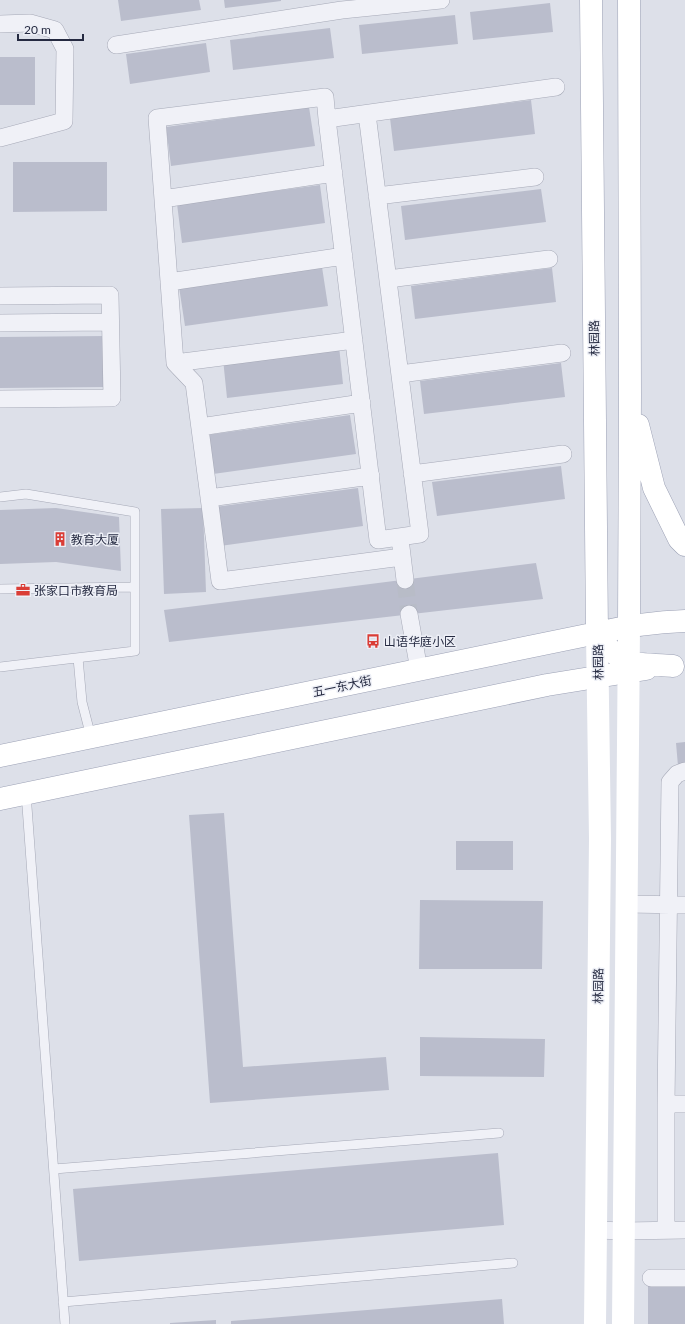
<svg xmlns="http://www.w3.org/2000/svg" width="685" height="1324" viewBox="0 0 685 1324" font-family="Lato,'Noto Sans SC',sans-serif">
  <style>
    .building { fill: #babdcc }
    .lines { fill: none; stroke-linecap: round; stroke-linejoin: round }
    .street-tunnel { stroke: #b8bcc7; stroke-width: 17; stroke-dasharray: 17 8; stroke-linecap: butt }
    .lane-casing { stroke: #a6a9b7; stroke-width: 10 }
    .street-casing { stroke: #a6a9b7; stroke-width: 18 }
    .primary-casing { stroke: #9ca1b5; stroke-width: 23 }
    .lane { stroke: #f0f1f7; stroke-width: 9 }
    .street { stroke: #f0f1f7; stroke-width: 17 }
    .secondary { stroke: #fff; stroke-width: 22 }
    .primary { stroke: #fff; stroke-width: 22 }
    .labels { text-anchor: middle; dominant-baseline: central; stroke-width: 3; stroke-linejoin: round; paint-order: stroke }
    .street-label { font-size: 12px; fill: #252a41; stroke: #edeff6 }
    .poi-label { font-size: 12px; fill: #252a41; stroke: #edeff6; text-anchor: start }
  </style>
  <rect width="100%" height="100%" fill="#dde0e9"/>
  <path class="building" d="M118,0H199L201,10L121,21Z
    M224,0H281V1L225,8Z
    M550,3L553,32L473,40L470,12Z
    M455,15L458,44L362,54L359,25Z
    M330,28L334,58L233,70L230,40Z
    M206,43L210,72L130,84L126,54Z
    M0,57H35V105H0Z
    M531,100L535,134L394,151L390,118Z
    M309,107L315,146L171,166L166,127Z
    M13,162H107V211L13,212Z
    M320,185L325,223L182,243L177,204Z
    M541,189L546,222L405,240L401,206Z
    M322,267L328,306L185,326L179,287Z
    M552,268L556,302L415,319L411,286Z
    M106,336L107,387L0,388V337Z
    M339,346L343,384L227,398L223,359Z
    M561,363L565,397L424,414L420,381Z
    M350,415L356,454L213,474L207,435Z
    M561,466L565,499L437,516L432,482Z
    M358,488L363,526L220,546L215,507Z
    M56,508L119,517L121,571L56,562L0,564V510Z
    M203,508L206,592L164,594L161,509Z
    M536,563L543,599L169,642L164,610Z
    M685,742V765L678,766L676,743Z
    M224,813L243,1067L386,1057L389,1090L210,1103L189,815Z
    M456,841H513V870H456Z
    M420,900L543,901L542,969H419Z
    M420,1037L545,1039L544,1077L420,1076Z
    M498,1153L504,1225L79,1261L73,1189Z
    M685,1283V1324H648V1284Z
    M502,1299L504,1324H231V1321Z
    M216,1320V1324H170V1323Z"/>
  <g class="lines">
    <path class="street-tunnel" d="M405,580L409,614"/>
    <defs>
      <path id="lane" d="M0,497L26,494L135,512V651L0,667
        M0,589L135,587
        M78,658L82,702L91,737
        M26,793L65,1324
        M54,1169L499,1133
        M63,1302L513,1263"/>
      <path id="street" d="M0,24L30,23L55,30L65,49L64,121L0,138
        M116,45L342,10L441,0
        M367,114L420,534L378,540L327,119L556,87
        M327,119L325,97L157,118L175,363L194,383L220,581L402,557
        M377,196L535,177
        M163,199L334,173
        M388,279L549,259
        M169,282L344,256
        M0,296L110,295L112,398L0,399
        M0,323L110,322
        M175,363L354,340
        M400,374L562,353
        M200,427L362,403
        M412,474L563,454
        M209,498L371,476
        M401,547L405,580
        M409,614L419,670
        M627,904L685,905
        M666,1104H685
        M596,1230L624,1231L685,1230
        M666,1230V1104L670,782L677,774L685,771
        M651,1278H685"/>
      <path id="primary" d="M591,0L597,633C605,644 614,656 626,661C636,665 662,665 673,666
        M638,425L654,488L679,539L685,545
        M629,626L630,394L629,0
        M0,756L597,633C627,626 654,622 685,621
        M0,799L547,685L646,669"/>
    </defs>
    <use href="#lane" class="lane-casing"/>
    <use href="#street" class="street-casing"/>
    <use href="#primary" class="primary-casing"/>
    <use href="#lane" class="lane"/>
    <use href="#street" class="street"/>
    <path class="secondary" d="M595,1324L600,839L597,633
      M623,1324L629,626"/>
    <use href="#primary" class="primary"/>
  </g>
  <defs>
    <symbol id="building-bare" viewBox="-9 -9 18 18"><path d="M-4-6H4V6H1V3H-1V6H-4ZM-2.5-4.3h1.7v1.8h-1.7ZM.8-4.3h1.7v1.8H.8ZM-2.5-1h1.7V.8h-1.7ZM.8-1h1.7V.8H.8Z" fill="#da3d36" stroke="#edeff6" stroke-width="2.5" paint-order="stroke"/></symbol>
    <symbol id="office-bare" viewBox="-9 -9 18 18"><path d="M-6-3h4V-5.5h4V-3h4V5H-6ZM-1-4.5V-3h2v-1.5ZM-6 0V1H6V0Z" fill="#da3d36" stroke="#edeff6" stroke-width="2.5" paint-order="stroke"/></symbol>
    <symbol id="bus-bare" viewBox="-9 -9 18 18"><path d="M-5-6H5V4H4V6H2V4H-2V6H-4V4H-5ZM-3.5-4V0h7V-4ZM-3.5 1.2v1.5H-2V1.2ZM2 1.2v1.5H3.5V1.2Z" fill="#da3d36" stroke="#edeff6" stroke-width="2.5" paint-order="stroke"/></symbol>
  </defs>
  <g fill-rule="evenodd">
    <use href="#building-bare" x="50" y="529" width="20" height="20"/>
    <use href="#office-bare" x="13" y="580" width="20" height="20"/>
    <use href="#bus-bare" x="363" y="631" width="20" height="20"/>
  </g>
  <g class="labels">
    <g class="street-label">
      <text transform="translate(594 338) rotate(-91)">林园路</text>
      <text transform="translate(598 662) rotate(-91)">林园路</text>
      <text transform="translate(342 686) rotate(-12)">五一东大街</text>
      <text transform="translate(598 986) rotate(-89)">林园路</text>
    </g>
    <g class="poi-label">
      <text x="71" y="539">教育大厦</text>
      <text x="34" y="590">张家口市教育局</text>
      <text x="384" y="641">山语华庭小区</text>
    </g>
  </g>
  <path d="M18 34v6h65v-6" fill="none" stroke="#252a41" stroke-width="2"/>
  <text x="24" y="34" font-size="12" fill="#252a41" stroke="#edeff6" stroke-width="3" paint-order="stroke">20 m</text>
</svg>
